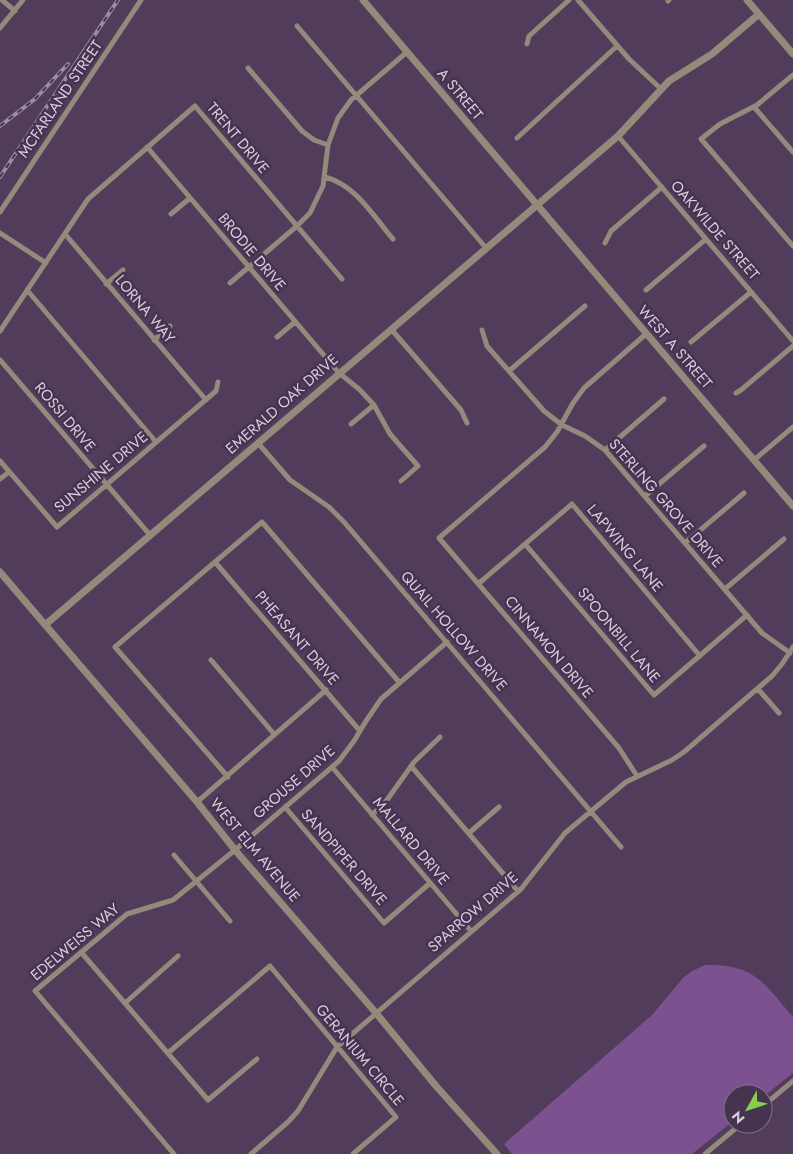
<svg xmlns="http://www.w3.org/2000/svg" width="793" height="1154" viewBox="0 0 793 1154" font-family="Jost,sans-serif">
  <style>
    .green { fill: #7b518f }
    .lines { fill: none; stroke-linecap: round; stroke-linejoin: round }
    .minor { stroke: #94897b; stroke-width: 5 }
    .tertiary { stroke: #94897b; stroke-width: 7 }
    .rail-casing { stroke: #9d8da4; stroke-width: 4 }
    .rail { stroke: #463350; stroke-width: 2; stroke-dasharray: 5.5; stroke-linecap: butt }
    .labels { text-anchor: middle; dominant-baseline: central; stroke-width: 5; stroke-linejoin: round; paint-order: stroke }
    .street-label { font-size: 15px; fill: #d9cddf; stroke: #463350 }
  </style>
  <rect width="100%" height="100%" fill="#513d5b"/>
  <path class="green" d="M705,965C755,964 763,982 793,1017V1073L763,1097V1094H733V1121L692,1154H512L504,1144L652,1015L683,978L692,971Z"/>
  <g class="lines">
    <path class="minor" d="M2,0L15,11
      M578,0L629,59L661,89
      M668,1L669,0
      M297,26L486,248
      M0,28L23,0
      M527,44L529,36L569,0
      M248,68L302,131L314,140L328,145
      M793,75L757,105L720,124L701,139L793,246
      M754,107L793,152
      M618,136L793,341
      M517,138L617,46
      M147,147L339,373L359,389L374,405L390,434L418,466L401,481
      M325,177C356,185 373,216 393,239
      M0,212L141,0
      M171,214L190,198
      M0,233L46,263
      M65,234L206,400
      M605,243L611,231L662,187
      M230,283L297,226L310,213L323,186L328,145L338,118L351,100L407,52
      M106,284L123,270
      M27,290L156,442
      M646,290L706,239
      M391,329L461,410L467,423
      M482,330L487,346L544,411L562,425L585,436L605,450L762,633L790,653
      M0,331L88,199L195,106L342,279
      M277,337L295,322
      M154,340L170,326
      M691,342L751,292
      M0,360L150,535
      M509,371L585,306
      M736,393L741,390L793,346
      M351,424L374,405
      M258,443L290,480L329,507L344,522L621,847
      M605,450L664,399
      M754,460L793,427
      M0,461L57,527L216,391L218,382
      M0,479L9,472
      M645,496L704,446
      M685,543L744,493
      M525,544L654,695L747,615
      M215,562L360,731
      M478,584L572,504L700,656
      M725,589L784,539
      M211,660L274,734
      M758,689L779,713
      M411,766L518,891
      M332,767L471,931
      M637,776L619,748L439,538L545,447L557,432L573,403L584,388L646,334
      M228,777L115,647L262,522L399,682
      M197,802L326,690
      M285,807L384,923L430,883
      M372,815L387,800L414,762L440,737
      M469,833L499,807
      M174,855L230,921
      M81,952L208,1100L257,1059
      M125,1003L178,956
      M168,1053L270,966L396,1117L353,1154
      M763,1106L793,1081
      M174,1154L35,991L127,914L173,900L235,850L339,761L354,741L366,721L381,699L447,642
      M251,1154L288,1122L298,1111L337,1047L521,889L565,833L626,782L672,760L684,752L772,676L782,664L793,647
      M705,1154L741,1124"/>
    <path class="tertiary" d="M363,0L793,506
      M747,0L793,54
      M0,572L197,802L235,850L376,1013L436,1086L497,1154
      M45,625L618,136L669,81L712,54L759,14"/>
    <defs>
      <path id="rail" d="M0,126L35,99L68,64
        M0,177L118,0"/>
    </defs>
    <use href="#rail" class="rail-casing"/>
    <use href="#rail" class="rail"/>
  </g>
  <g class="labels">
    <g class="street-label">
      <text transform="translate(460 94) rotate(50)">A STREET</text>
      <text transform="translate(60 99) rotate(-56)">MCFARLAND STREET</text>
      <text transform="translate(238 138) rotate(50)">TRENT DRIVE</text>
      <text transform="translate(715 230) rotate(49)">OAKWILDE STREET</text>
      <text transform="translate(252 252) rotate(50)">BRODIE DRIVE</text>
      <text transform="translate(145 309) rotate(50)">LORNA WAY</text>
      <text transform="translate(675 347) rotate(49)">WEST A STREET</text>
      <text transform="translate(282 404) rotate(-41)">EMERALD OAK DRIVE</text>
      <text transform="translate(65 417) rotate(50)">ROSSI DRIVE</text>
      <text transform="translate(101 472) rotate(-40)">SUNSHINE DRIVE</text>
      <text transform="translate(666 503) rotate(49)">STERLING GROVE DRIVE</text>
      <text transform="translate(625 548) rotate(50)">LAPWING LANE</text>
      <text transform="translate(454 631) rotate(49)">QUAIL HOLLOW DRIVE</text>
      <text transform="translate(619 635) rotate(50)">SPOONBILL LANE</text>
      <text transform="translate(297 638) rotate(49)">PHEASANT DRIVE</text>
      <text transform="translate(549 647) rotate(50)">CINNAMON DRIVE</text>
      <text transform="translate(294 782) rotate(-41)">GROUSE DRIVE</text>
      <text transform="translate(411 841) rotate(50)">MALLARD DRIVE</text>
      <text transform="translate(255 850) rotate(50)">WEST ELM AVENUE</text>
      <text transform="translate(344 857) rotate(49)">SANDPIPER DRIVE</text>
      <text transform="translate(473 912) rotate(-41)">SPARROW DRIVE</text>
      <text transform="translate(75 942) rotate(-40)">EDELWEISS WAY</text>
      <text transform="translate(360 1055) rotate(50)">GERANIUM CIRCLE</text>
    </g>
  </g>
  <g transform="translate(748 1109) rotate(230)"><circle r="24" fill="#463350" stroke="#817189"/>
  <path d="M0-4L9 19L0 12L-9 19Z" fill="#84cf4d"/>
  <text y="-8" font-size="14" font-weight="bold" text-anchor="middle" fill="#d9cddf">N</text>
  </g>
</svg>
